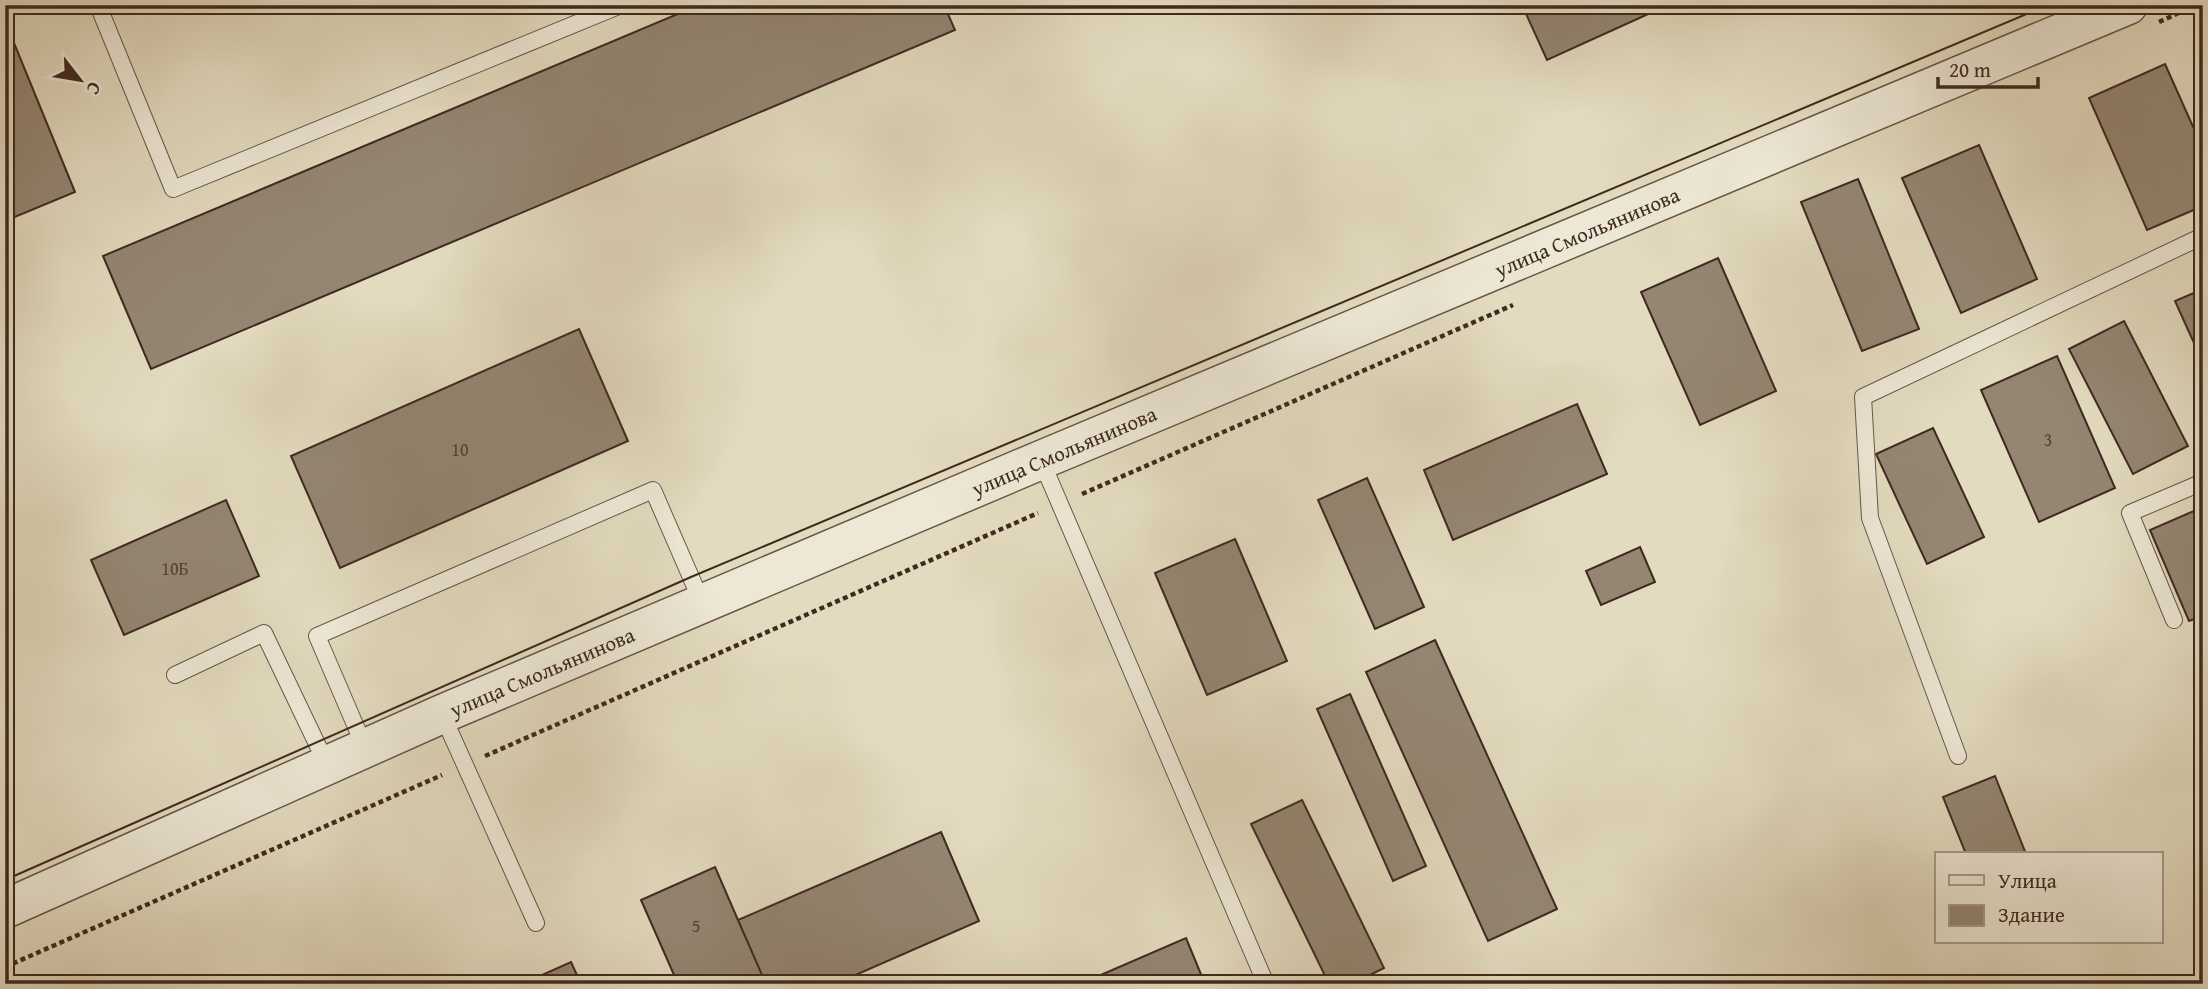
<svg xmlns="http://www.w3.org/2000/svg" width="2208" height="989" viewBox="0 0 2208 989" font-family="'Gentium Book Plus',serif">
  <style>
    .building { fill: #948673; stroke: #3f2920; stroke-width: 2 }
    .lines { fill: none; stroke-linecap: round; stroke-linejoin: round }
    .service-casing { stroke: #685648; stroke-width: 18 }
    .tertiary-casing { stroke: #685648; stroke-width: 41 }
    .path { stroke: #3f2920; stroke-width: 4.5; stroke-dasharray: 5 3.5; stroke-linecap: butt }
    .service { stroke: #ede8d6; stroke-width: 16 }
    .tertiary { stroke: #ede8d6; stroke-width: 38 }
    .tram { stroke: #3f2920; stroke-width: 2 }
    .labels { text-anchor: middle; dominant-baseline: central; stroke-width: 6; stroke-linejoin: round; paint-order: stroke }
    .number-label { font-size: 18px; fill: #544035 }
    .street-label { font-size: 21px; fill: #3f2920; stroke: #ede8d6 }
  </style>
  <rect width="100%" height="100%" fill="#e3dbc0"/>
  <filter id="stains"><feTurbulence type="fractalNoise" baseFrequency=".00286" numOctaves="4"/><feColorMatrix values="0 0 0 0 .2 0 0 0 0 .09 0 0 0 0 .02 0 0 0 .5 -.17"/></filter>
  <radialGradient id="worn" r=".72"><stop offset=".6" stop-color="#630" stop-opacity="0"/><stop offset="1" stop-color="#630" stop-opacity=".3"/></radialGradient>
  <path class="building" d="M699,5H944L955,30L151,369L103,256Z
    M1522,5H1668L1547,60Z
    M5,21L75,192L5,221Z
    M2165,64L2203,149V206L2147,230L2089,98Z
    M1979,145L2037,279L1961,313L1902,178Z
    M1858,179L1919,329L1862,351L1801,202Z
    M1718,258L1776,391L1700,425L1641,292Z
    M2203,289V363L2175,301Z
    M2124,321L2188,446L2133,474L2069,349Z
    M579,329L628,441L340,568L291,456Z
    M2057,356L2115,488L2039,522L1981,390Z
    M1577,404L1607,474L1453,540L1424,470Z
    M1933,428L1984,537L1927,564L1876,454Z
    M1367,478L1424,607L1375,629L1318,500Z
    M226,500L259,576L124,635L91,560Z
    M2203,507V616L2189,621L2150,530Z
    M1235,539L1287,661L1207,695L1155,573Z
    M1640,547L1655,582L1601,605L1586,571Z
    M1435,640L1557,909L1488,941L1366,672Z
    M1350,694L1426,866L1393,881L1317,709Z
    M1995,776L2026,854H1966L1943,797Z
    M1302,800L1384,968L1352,984H1329L1251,824Z
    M941,832L979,921L835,984H766L738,920Z
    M715,867L738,920L766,984H678L641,900Z
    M1186,938L1205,984H1080Z
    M571,962L581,984H522Z"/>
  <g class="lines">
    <defs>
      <path id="service" d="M98,5L173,189L621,5
        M1041,460L1266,984
        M2174,620L2130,513L2203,482
        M175,675L264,633L327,765
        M442,714L536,923
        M365,748L317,636L653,490L703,605
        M1958,756L1870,518L1863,397L2203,236"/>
      <path id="tertiary" d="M5,909L442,714L1041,460L2128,5"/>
    </defs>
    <use href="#service" class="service-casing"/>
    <use href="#tertiary" class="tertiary-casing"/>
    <path class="path" d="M2159,22L2196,5
      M1082,494L1513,305
      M485,756L1038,513
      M5,967L442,775"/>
    <use href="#service" class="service"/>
    <use href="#tertiary" class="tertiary"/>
    <path class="tram" d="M5,880L691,577L2048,5"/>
  </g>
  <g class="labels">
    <g class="number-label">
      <text x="2048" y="439">3</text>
      <text x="460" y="449">10</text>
      <text x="175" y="568">10Б</text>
      <text x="696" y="925">5</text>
    </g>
    <g class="street-label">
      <text transform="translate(1587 232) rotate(-23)">улица Смольянинова</text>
      <text transform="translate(1064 451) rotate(-23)">улица Смольянинова</text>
      <text transform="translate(542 672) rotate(-23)">улица Смольянинова</text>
    </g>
  </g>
  <rect width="2208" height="989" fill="none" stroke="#e3dbc0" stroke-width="28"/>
  <rect x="7" y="7" width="2194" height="975" fill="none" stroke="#3f2920" stroke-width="3.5"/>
  <rect x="14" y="14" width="2180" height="961" fill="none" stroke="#3f2920" stroke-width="2"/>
  <rect x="1935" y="852" width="228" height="91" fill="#ede8d6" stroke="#a79c8d" stroke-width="2"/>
  <rect x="1949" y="875" width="35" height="10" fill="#ede8d6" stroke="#a79c8d" stroke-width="2"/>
  <text x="1998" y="888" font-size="21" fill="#3f2920">Улица</text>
  <rect x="1949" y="905" width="35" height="21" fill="#948673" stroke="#a79c8d" stroke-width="2"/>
  <text x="1998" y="922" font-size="21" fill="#3f2920">Здание</text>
  <g transform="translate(80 80) rotate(121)" stroke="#ede8d6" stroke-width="5" paint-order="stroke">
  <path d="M0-5L12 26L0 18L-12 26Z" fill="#3f2920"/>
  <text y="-10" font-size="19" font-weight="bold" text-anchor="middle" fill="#3f2920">С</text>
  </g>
  <path d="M1938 77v10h100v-10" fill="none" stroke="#3f2920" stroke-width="3.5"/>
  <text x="1949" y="77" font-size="21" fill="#3f2920" stroke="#ede8d6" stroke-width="5" paint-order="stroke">20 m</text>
  <rect width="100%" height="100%" filter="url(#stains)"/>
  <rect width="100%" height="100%" fill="url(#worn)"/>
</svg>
